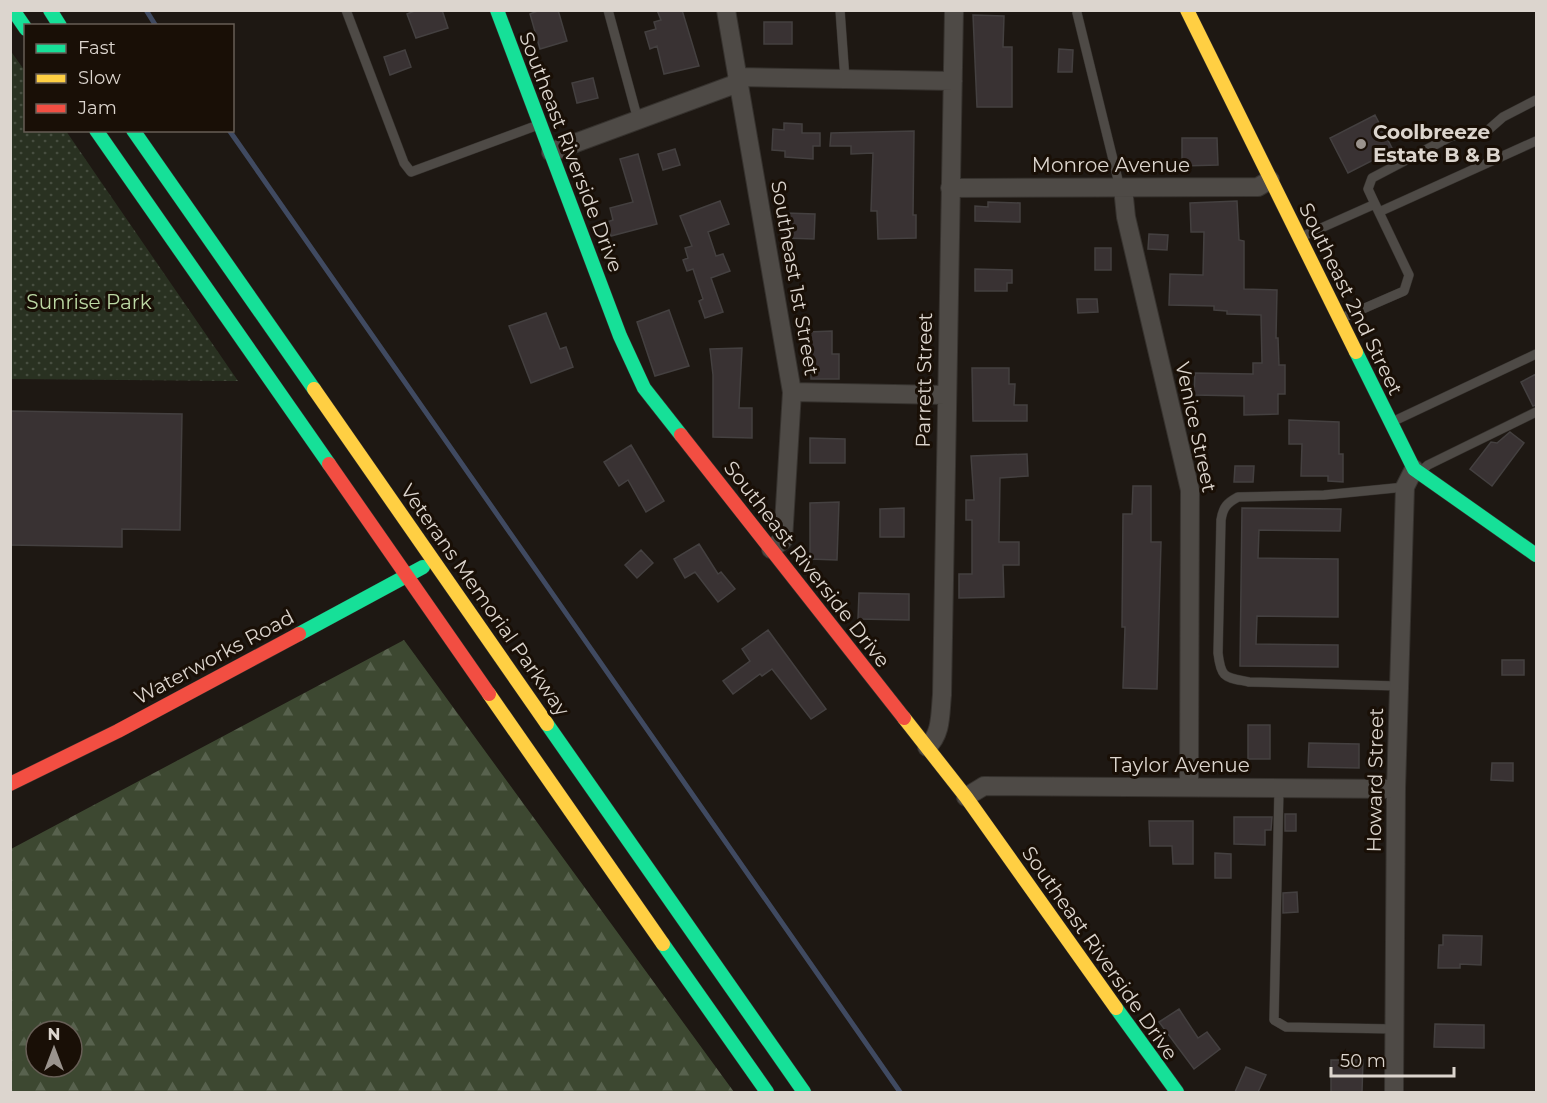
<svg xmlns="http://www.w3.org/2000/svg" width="1547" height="1103" viewBox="0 0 1547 1103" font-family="Montserrat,sans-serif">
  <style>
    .green { fill: url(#green-dots) }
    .forest { fill: url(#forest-firs); fill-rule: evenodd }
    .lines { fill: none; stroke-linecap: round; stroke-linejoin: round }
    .stream { stroke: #404a61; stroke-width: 5 }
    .building { fill: #393233; stroke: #444040; stroke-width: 1.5 }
    .lane-casing { stroke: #36322e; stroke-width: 10 }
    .street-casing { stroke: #36322e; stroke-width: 20 }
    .fast-casing { stroke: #36322e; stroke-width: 15 }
    .slow-casing { stroke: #36322e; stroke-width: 15 }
    .jam-casing { stroke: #36322e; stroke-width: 15 }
    .lane { stroke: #4e4a46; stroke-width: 9 }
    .street { stroke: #4e4a46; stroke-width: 18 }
    .fast { stroke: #16e098; stroke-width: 14 }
    .slow { stroke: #ffcf43; stroke-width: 14 }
    .jam { stroke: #f24e42; stroke-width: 14 }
    .poi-dot { fill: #9a938d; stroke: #190f06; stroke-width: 2 }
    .labels { text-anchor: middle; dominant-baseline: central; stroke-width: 6; stroke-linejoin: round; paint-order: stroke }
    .poi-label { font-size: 20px; font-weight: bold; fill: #dcd5ce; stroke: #190f06; text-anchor: start }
    .street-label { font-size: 20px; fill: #dcd5ce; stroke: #190f06 }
    .park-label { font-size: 20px; fill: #bcd8a4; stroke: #190f06 }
  </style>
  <defs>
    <pattern id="green-dots" width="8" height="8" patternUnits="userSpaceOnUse" patternTransform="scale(1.5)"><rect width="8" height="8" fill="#293121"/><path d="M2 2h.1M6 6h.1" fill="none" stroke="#474e40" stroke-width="1.8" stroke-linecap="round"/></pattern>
    <pattern id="forest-firs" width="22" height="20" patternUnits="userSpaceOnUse" patternTransform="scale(1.5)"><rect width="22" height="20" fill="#3d4831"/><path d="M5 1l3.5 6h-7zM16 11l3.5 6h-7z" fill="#58624e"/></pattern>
  </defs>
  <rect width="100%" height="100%" fill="#1e1813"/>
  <path class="green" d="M10,50L25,71L26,130L66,131L238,381L11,379Z"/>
  <path class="forest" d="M404,640L734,1092H11V849ZM36,1031H72V1067H36Z"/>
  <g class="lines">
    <path class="stream" d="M146,10L156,26
      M229,130L900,1092"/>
  </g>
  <path class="building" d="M417,10H442L448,28L416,38L407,14Z
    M540,10H558L567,41L540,49L530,14Z
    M657,10H682L699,66L664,74L657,46L650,49L645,32L656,29L654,22L661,20Z
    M973,15L1004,16L1003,47H1012V107H977Z
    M764,22H792V44H764Z
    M1059,49L1073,50L1072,72H1058Z
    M405,50L411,67L390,75L384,57Z
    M593,78L598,98L577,103L572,83Z
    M1375,115L1393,150L1348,173L1330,138Z
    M784,123L802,124V133H820V146H813V159L785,157V151L772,150L773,129L784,130Z
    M914,131L913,215H916V238L878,239L877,211H871L873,153L851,154V146H830L831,133Z
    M1182,138H1217L1218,165L1182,166Z
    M675,149L680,165L663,170L658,154Z
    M638,154L657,224L611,236L607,222L613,220L610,208L633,202L620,159Z
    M720,201L729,224L708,232L716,256L723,254L730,271L711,278L723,312L705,318L699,301L703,299L693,269L687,271L683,260L688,258L685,248L692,246L680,216Z
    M1237,201L1239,240L1244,241V289L1277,290L1276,338H1278L1279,365H1285V394H1278V414L1244,415V396L1194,395L1195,373L1253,374V363H1262L1261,315L1227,314V311L1214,310V306L1169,305L1170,274L1203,275L1204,232H1191L1190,203Z
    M988,202L1020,203V222L975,221V206L988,207Z
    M786,213L815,214L814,239L785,238Z
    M1149,234L1168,235L1167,250L1148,249Z
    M1095,248H1111V270H1095Z
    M975,269L1012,270V283H1007V291H975Z
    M1077,299H1097L1098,312L1078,313Z
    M669,310L689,366L655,376L637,322Z
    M546,313L560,349L566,347L573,367L531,383L509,326Z
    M832,331V354H839V379H811V350H808L807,332Z
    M742,348L739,408H752V438L713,437V375L710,349Z
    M972,368H1009V384H1015L1014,405H1027V421H973Z
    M1536,374V405L1533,406L1521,382Z
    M10,411L182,414L180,530L122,529V547L10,545Z
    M1289,420L1339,422V454H1343V482L1328,481V476H1301L1302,444H1289Z
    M1510,432L1524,443L1492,486L1470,469L1491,442L1497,443Z
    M810,438L845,439V463H810Z
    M631,445L664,501L646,512L628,480L619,486L604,462Z
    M1027,454L1028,476L1000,478L999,542H1019V565H1003L1004,597L959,598V574H972V520H966V500H974L971,456Z
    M1235,466H1254L1253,482H1234Z
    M1133,486H1151V542H1161L1157,689L1123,688L1125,627H1122L1123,514H1132Z
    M839,502L837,560L810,559V503Z
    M904,508V537H880V509Z
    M1242,508L1341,509L1340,531L1259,530L1258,558L1338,559V617L1257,616L1256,644L1338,645V667L1240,666Z
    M699,544L718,574L721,572L735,589L718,602L695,572L685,578L674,559Z
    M641,550L653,563L637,578L625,565Z
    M859,593L909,594V620L858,619Z
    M768,630L826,709L811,719L772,669L762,676L760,674L733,694L723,681L750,661L742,649Z
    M1502,660H1524V675H1502Z
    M1248,725H1270V759H1248Z
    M1309,743L1359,744V768L1308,767Z
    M1492,763H1513V781L1491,780Z
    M1285,814H1296V831H1285Z
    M1234,817H1272L1271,830H1265V845L1234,844Z
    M1149,821H1193V864H1173L1172,846H1150Z
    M1215,853L1231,854V878H1215Z
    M1297,892L1298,912L1283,913V893Z
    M1443,935L1482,936L1481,965L1460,964V968H1438L1439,945H1443Z
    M1179,1009L1198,1038L1207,1032L1220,1049L1194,1069L1159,1022Z
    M1435,1024L1484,1025V1048L1434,1047Z
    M1331,1060H1363L1362,1092H1331Z
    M1246,1067L1266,1075L1258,1092H1235Z"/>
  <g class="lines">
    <defs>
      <path id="lane" d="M346,10L404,163L411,172L538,125
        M608,10L638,120
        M840,10L845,79
        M1077,13L1120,188
        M1375,204L1368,189L1372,178L1452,136L1487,131L1503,117L1536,100
        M1379,212L1536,141
        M1301,237L1375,204L1409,275L1404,291L1342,318
        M1392,422L1536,354
        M1421,471L1428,465L1536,412
        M1399,686L1249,682C1225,677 1221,679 1218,653L1221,520C1223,507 1227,503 1238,497L1324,495L1405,487
        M1279,788L1274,1020L1286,1027L1394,1029"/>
      <path id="street" d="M726,10L792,392L783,540L771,549
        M737,77L953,81
        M551,152L738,83
        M950,188L1258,187L1270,180
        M1123,188L1126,217L1190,490L1189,787
        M792,392L945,395
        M927,747C942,734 940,713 942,695L954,10
        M966,797L984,786L1396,789
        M1394,1092L1396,789L1405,487L1414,469"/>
      <path id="fast" d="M13,10L26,29
        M50,10L60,26
        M497,10L620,336L644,388L681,435
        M96,130L329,464
        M133,130L314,389
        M1356,352L1414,469L1536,555
        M299,634L423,567
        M547,724L804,1092
        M663,944L767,1092
        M1116,1008L1177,1092"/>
      <path id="slow" d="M1187,10L1356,352
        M314,389L547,724
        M489,694L663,944
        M904,718L966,797L1116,1008"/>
      <path id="jam" d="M681,435L904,718
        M329,464L489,694
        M10,784L118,731L299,634"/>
    </defs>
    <use href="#lane" class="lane-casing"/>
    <use href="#street" class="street-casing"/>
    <use href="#fast" class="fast-casing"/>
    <use href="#slow" class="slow-casing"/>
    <use href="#jam" class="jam-casing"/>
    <use href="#lane" class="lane"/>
    <use href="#street" class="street"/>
    <use href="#fast" class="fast"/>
    <use href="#slow" class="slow"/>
    <use href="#jam" class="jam"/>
  </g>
  <circle class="poi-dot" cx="1361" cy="144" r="6"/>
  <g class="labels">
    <g class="poi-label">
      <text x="1373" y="132">Coolbreeze<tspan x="1373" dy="23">Estate B &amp; B</tspan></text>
    </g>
    <g class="street-label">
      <text transform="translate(571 152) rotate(69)">Southeast Riverside Drive</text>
      <text x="1111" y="165">Monroe Avenue</text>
      <text transform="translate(795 278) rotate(80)">Southeast 1st Street</text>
      <text transform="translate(1351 299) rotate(64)">Southeast 2nd Street</text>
      <text transform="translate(924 380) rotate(-89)">Parrett Street</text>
      <text transform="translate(1196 427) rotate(78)">Venice Street</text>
      <text transform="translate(807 564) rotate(52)">Southeast Riverside Drive</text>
      <text transform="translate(485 600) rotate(55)">Veterans Memorial Parkway</text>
      <text transform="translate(214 657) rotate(-28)">Waterworks Road</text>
      <text x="1180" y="765">Taylor Avenue</text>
      <text transform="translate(1375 780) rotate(-89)">Howard Street</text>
      <text transform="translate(1100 953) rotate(55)">Southeast Riverside Drive</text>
    </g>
    <g class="park-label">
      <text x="89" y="302">Sunrise Park</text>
    </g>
  </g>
  <rect width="1547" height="1103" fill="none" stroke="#dcd5ce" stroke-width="24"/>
  <rect x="24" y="24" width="210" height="108" fill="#190f06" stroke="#675e56" stroke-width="1.5"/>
  <rect x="36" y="44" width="30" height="9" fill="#16e098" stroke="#675e56" stroke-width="1.5"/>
  <text x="78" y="54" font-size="18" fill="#dcd5ce">Fast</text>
  <rect x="36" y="74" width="30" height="9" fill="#ffcf43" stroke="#675e56" stroke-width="1.5"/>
  <text x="78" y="84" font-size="18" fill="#dcd5ce">Slow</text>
  <rect x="36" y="104" width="30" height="9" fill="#f24e42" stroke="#675e56" stroke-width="1.5"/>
  <text x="78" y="114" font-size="18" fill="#dcd5ce">Jam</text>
  <g transform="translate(54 1049)"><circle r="28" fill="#190f06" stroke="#675e56" stroke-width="1.5"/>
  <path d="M0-4.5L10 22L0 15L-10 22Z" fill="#9a938d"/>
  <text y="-9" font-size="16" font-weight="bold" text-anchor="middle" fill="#dcd5ce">N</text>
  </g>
  <path d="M1331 1067v9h123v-9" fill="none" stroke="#dcd5ce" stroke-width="3"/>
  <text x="1340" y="1067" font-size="18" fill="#dcd5ce" stroke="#190f06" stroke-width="4.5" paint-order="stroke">50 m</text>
</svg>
